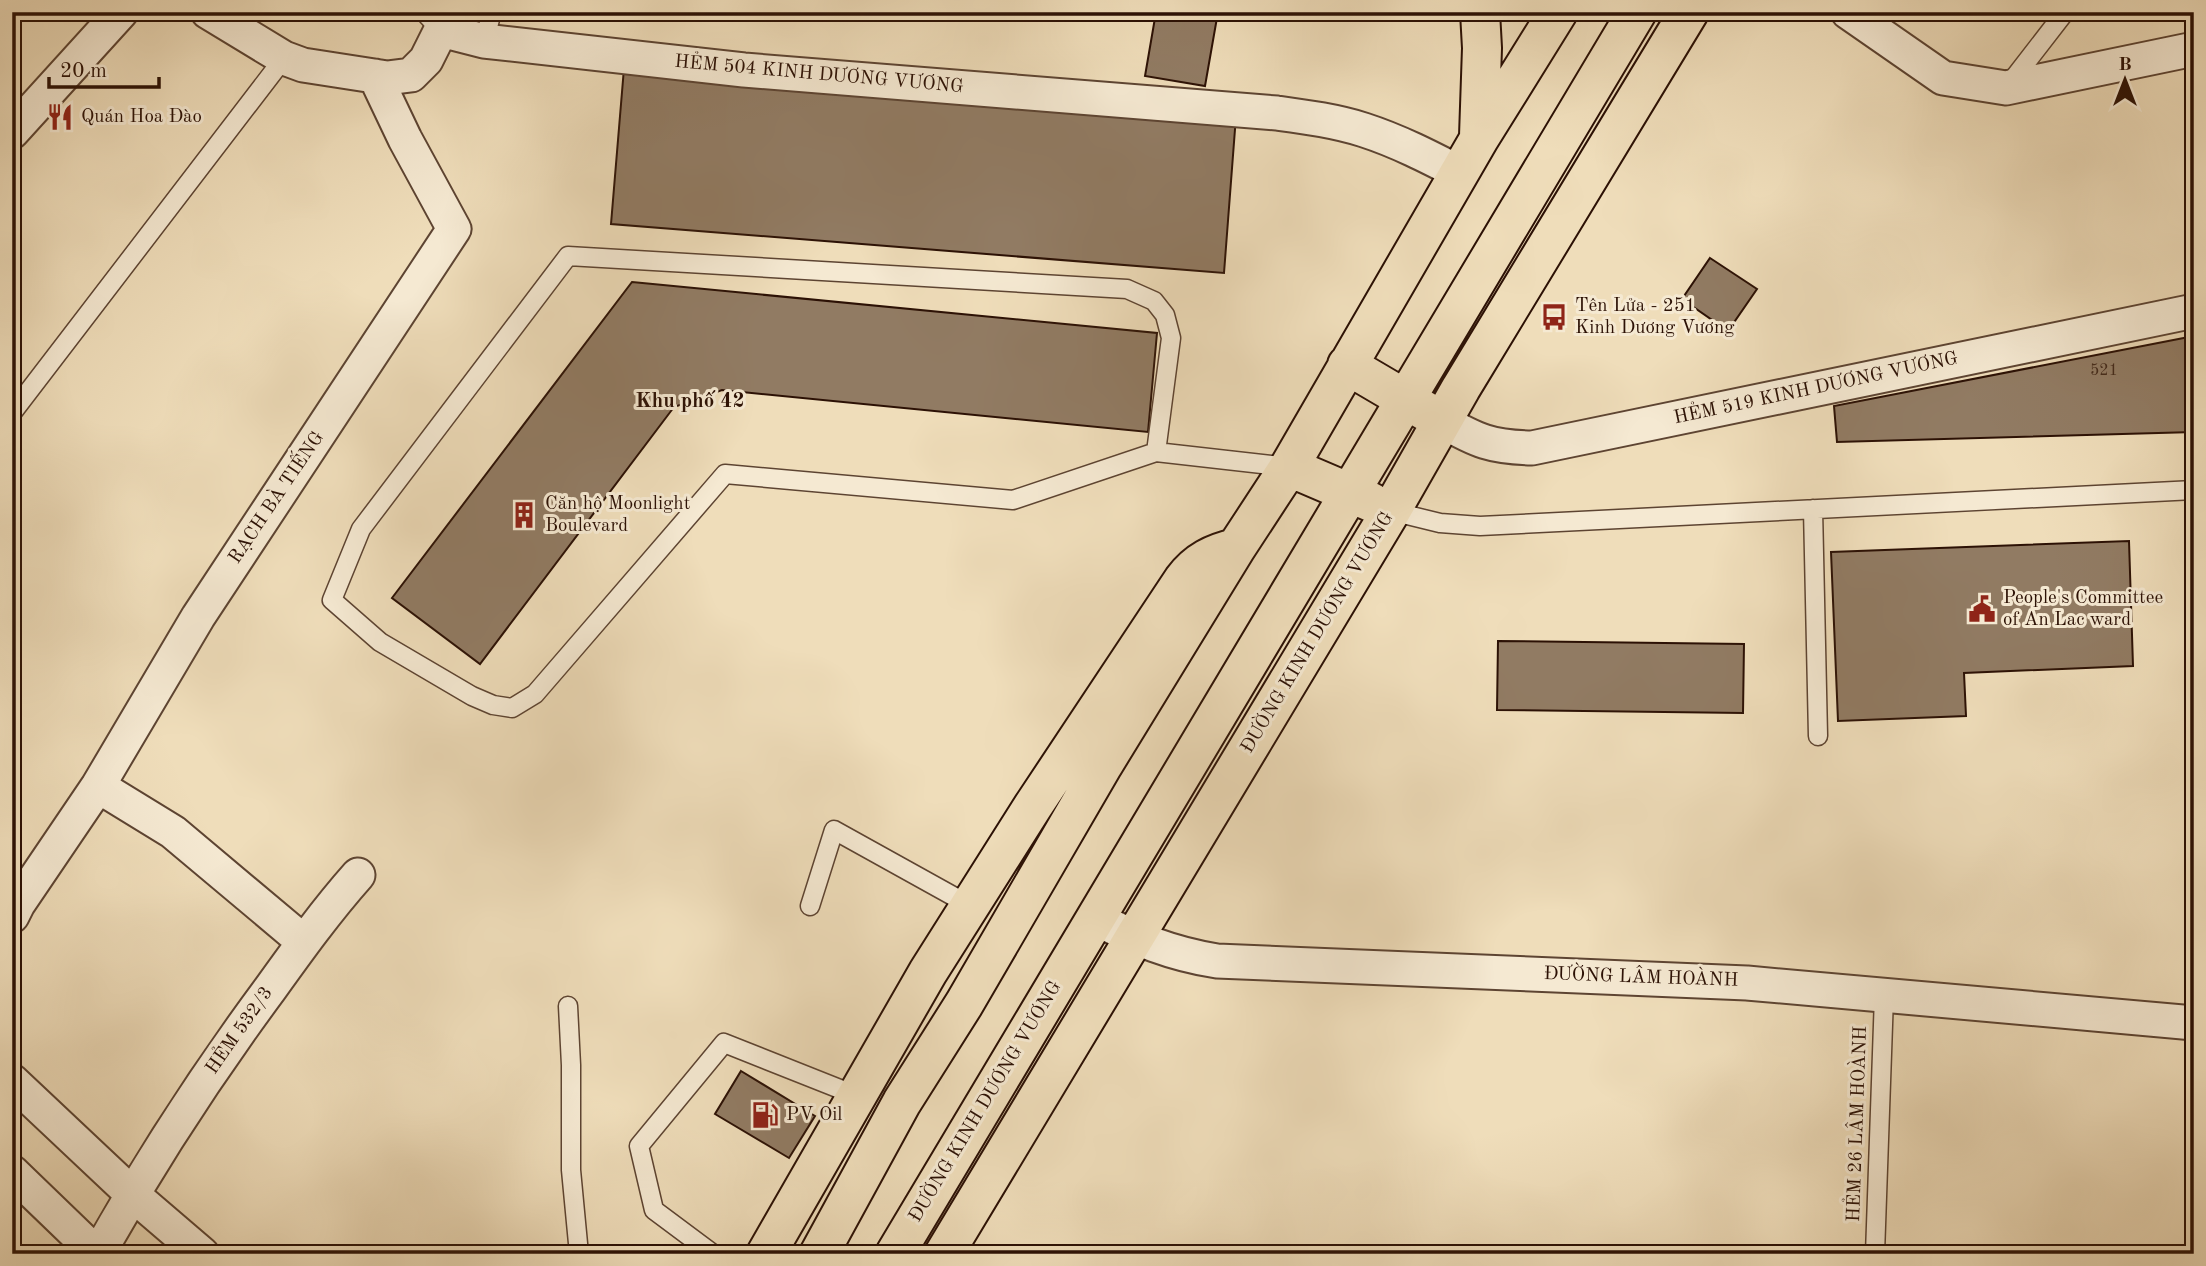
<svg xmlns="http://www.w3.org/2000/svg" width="2206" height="1266" viewBox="0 0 2206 1266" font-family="'Old Standard TT',serif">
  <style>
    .building { fill: #917b63; stroke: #2c1105; stroke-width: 2 }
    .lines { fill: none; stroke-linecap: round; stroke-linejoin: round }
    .lane-casing { stroke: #5d4432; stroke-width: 21 }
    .street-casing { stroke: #5d4432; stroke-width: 37 }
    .primary-casing { stroke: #2c1105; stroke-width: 42 }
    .lane { stroke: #f5e9d2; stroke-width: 18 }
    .street { stroke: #f5e9d2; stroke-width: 33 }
    .primary { stroke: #efddba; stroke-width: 38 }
    .labels { text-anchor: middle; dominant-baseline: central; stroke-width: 6; stroke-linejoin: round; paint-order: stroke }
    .number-label { font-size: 16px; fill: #452c1c }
    .street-label { font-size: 19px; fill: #2c1105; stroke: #f5e9d2 }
    .poi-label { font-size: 19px; fill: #2c1105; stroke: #f5e9d2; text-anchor: start }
    .neighbourhood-label { font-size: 21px; font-weight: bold; fill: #2c1105; stroke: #f5e9d2 }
  </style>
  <rect width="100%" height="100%" fill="#efddba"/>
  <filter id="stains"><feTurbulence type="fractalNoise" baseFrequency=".00286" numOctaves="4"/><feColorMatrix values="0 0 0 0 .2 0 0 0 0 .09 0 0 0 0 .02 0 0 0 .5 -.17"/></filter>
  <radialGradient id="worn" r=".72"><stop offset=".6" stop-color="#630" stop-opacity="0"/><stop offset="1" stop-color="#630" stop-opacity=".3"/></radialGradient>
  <path class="building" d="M1156,12H1218L1205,86L1145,76Z
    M625,56L1237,103L1224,273L611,224Z
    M1710,258L1757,289L1728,331L1682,299Z
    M632,282L1157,333L1148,432L722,390L674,407L480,664L392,598Z
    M2194,336V432L1837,442L1834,406Z
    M2129,541L2133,666L1964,673L1966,716L1838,721L1831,552Z
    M1498,641L1744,644L1743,713L1497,710Z
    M741,1071L815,1116L789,1158L715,1114Z"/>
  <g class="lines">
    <defs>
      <path id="lane" d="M424,12L441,30
        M484,41L492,12
        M2007,87L2065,12
        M12,413L284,58
        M1156,452L1171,338L1165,315L1154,301L1127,289L568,256L361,529L332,600L380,642L472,696L493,705L512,708L535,694L725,474L1013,500L1156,452L1289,467
        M1813,509L1818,736
        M1391,511L1440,523L1480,526L2194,490
        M810,906L834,830L971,906
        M568,1006L571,1065V1170L579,1254
        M713,1254L654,1210L639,1146L724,1043L855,1095
        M1875,1254L1884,996"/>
      <path id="street" d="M208,12L284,58L303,65L387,78L411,75L426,60L441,30L484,41L744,70L1277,113C1306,117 1336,121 1364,130C1398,141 1429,157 1460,173
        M1848,12L1943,78L2006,88L2194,49
        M12,132L121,12
        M1442,421C1477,441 1491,447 1532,448L2194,311
        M98,786L173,832L304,942
        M12,916L18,904L98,786L198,617L454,229L405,139L375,76
        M1095,918C1135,939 1172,954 1217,961L1747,983L2194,1023
        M12,1081L132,1194L202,1254
        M12,1172L97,1254
        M98,1254C150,1162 207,1074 270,989C298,950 326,911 358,875"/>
      <path id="primary" d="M1479,136L1482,48L1480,12
        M1347,365L1427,412
        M1289,467L1371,502
        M766,1254L928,972L1033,806L1183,580C1197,561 1214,553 1236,548
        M819,1254L902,1102L964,1004L1103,765L1236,548L1289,467L1479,139L1558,12
        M895,1254L1637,12
        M944,1254L1391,511L1461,388L1689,12"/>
    </defs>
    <use href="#lane" class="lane-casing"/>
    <use href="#street" class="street-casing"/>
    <use href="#primary" class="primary-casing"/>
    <use href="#lane" class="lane"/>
    <use href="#street" class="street"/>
    <use href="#primary" class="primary"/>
  </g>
  <defs>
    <symbol id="restaurant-bare" viewBox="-9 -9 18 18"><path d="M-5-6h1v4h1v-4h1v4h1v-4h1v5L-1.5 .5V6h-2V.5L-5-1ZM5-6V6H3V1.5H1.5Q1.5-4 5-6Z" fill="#8f2418" stroke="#f5e9d2" stroke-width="2.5" paint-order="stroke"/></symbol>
    <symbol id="bus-bare" viewBox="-9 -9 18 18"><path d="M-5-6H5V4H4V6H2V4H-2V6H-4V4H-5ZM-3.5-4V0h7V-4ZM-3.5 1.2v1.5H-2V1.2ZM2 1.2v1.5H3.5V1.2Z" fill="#8f2418" stroke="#f5e9d2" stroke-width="2.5" paint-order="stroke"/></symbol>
    <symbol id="building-bare" viewBox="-9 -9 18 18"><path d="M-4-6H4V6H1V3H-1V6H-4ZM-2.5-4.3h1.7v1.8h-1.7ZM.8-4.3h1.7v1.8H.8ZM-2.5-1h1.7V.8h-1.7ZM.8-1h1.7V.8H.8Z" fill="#8f2418" stroke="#f5e9d2" stroke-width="2.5" paint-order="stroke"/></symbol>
    <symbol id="civic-bare" viewBox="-9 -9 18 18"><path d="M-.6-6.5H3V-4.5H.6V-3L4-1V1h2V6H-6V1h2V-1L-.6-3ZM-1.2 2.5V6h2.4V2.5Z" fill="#8f2418" stroke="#f5e9d2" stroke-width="2.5" paint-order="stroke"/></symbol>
    <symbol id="fuel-bare" viewBox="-9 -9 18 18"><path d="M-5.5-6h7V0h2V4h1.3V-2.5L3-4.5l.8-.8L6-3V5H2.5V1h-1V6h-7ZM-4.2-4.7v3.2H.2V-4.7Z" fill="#8f2418" stroke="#f5e9d2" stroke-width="2.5" paint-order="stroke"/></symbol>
  </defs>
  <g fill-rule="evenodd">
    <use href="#restaurant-bare" x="41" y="98" width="38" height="38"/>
    <use href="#bus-bare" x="1535" y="298" width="38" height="38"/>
    <use href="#building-bare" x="505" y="496" width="38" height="38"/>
    <use href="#civic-bare" x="1963" y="590" width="38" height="38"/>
    <use href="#fuel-bare" x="746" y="1096" width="38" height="38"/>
  </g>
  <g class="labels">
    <g class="number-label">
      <text x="2104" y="371">521</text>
    </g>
    <g class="street-label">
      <text transform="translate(819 75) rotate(5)">HẺM 504 KINH DƯƠNG VƯƠNG</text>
      <text transform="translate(1816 389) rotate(-12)">HẺM 519 KINH DƯƠNG VƯƠNG</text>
      <text transform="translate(277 498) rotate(-56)">RẠCH BÀ TIẾNG</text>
      <text transform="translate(1318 633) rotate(-59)">ĐƯỜNG KINH DƯƠNG VƯƠNG</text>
      <text transform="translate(1641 978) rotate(2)">ĐƯỜNG LÂM HOÀNH</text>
      <text transform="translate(240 1031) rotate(-55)">HẺM 532/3</text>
      <text transform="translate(986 1102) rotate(-59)">ĐƯỜNG KINH DƯƠNG VƯƠNG</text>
      <text transform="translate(1858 1124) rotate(-88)">HẺM 26 LÂM HOÀNH</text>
    </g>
    <g class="poi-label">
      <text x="81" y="117">Quán Hoa Đào</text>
      <text x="1575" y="306">Tên Lửa - 251<tspan x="1575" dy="22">Kinh Dương Vương</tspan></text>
      <text x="545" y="504">Căn hộ Moonlight<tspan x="545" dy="22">Boulevard</tspan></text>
      <text x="2003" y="598">People's Committee<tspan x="2003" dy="22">of An Lac ward</tspan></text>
      <text x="786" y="1115">PV Oil</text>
    </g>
    <g class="neighbourhood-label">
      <text x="690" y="401">Khu phố 42</text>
    </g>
  </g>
  <rect width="2206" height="1266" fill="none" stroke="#efddba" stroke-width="42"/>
  <rect x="14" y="14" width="2178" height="1238" fill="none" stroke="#2c1105" stroke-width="3.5"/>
  <rect x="21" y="21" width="2164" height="1224" fill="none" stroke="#2c1105" stroke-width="2"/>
  <g transform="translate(2125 80)" stroke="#f5e9d2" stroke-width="5" paint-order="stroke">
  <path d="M0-5L12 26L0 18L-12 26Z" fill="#2c1105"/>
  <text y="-10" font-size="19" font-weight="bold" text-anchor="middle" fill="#2c1105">B</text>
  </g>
  <path d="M49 77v10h110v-10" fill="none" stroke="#2c1105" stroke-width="3.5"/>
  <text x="60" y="77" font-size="21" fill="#2c1105" stroke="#f5e9d2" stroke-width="5" paint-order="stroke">20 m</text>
  <rect width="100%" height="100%" filter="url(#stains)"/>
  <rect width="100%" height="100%" fill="url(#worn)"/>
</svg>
